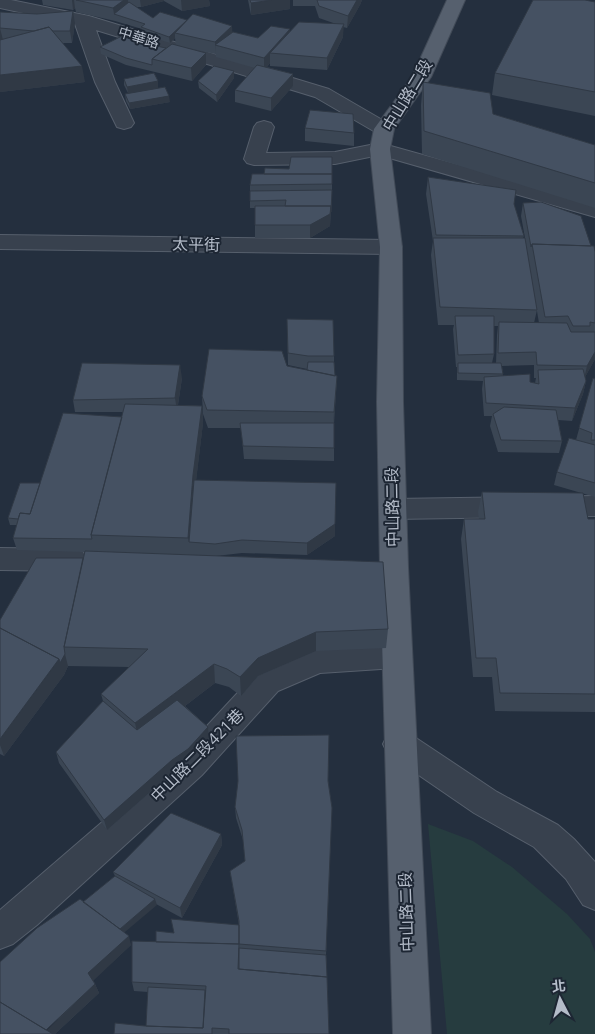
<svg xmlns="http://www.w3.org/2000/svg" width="595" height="1034" viewBox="0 0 595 1034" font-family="'Open Sans','Noto Sans TC',sans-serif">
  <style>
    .green { fill: #263c3f }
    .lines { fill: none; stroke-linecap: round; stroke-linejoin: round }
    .minor-casing { stroke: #565f6c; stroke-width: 2 }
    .major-casing { stroke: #414a57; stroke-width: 2 }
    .minor { fill: #38414e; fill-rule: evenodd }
    .major { fill: #56606e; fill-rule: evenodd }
    .wall { fill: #3b4654; fill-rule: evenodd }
    .shaded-wall { fill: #303945 }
    .building { fill: #455162; stroke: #303945 }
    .labels { text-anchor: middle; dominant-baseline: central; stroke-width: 4; stroke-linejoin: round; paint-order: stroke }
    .far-street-label { font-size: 14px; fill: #b4bcc9; stroke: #1d2633 }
    .street-label { font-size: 16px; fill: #b4bcc9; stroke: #1d2633 }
  </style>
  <rect width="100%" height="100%" fill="#242f3e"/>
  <path class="green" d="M428,824L473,841L512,867L567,914L590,939L595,952V1034H447Z"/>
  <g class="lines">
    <defs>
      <path id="minor" d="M0,0H11L89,16L329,89L391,125L394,129L391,133L384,135L377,133L315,97L96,30L115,82L134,123L131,127L124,129L117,127L95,82L75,24L0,8Z
        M264,121L271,123L274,127L266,153L335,152L380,143L595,203V217L379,155L335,164L254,165L247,163L244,159L254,127L257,123Z
        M0,235L391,240L399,242L402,247L399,252L391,254L0,249Z
        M595,496V516L393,519L383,516L379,509L383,502L393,499Z
        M0,548L73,549L83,552L87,560L83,568L73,571L0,570Z
        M396,642L407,646L411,655L407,664L396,668L320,673L278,691L202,775L37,925L13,944L0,949V910L180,755L256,673L317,647Z
        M399,730L410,734L497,792L558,825L574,839L595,862V910L583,905L566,879L534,847L474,813L388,754L383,744L388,734Z"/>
      <path id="major" d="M447,0H465L431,77L394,129L390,149L402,247L403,402L408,567L431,1034H393L380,567L377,402L380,247L370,149L374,129L412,77Z"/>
    </defs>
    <use href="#minor" class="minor-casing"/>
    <use href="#major" class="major-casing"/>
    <use href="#minor" class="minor"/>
    <use href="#major" class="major"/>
  </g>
  <path class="wall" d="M42,0H209L210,6L182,11L164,1L141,7H136L153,18L187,20L233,32L258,38L336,24L319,18L315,6H293V0H362L360,5L347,28L343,27V37L327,70L270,66V63L267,67L293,74V86L271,111L235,102V90L255,68L216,57V54L188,48L206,65L192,81L126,65L101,54L100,47L141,43L166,48L176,45L175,38L170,43L142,34V29L115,21L76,12L75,8L73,10L43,5Z
    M248,0H290V9L251,15Z
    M595,2V116L492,95L495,73Z
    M73,11L75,23L72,43H63L85,82L0,92V12L37,14Z
    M234,78L217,102L199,88L198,81Z
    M124,79L158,81V88L128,93L124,85Z
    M423,82L493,114L595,145V208L422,154L421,105Z
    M125,94L170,102L130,109L126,101Z
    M305,128L354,133V146L305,141Z
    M332,157V190L330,226L310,238H255V208H250V185L264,174L289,169Z
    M428,177L514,205L524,236L523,238H525L521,216L523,203L591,246L595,252V359L585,377L586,381L583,394L572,421L558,420L562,441L559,453L498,452L490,426L492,416H484L482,389L483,381L457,380V367H456L453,329L454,325H438L431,255L433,241L426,194ZM531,276L539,323H534L537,310ZM494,326H498L497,335L496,363H492L494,354ZM534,365V378H536L535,383L503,376L502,366Z
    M287,319L334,356V362L335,376H337L334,424V461L244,459L241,428H208L203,414L202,396L287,366L307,370V369L288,365Z
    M182,378L178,405L202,406L203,423L196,480L335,536L307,555L242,553L216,556L388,629L386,648L316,651L258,676L241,696L229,687L215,683L185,706L208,727L209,738L190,760L174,771L107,830L59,763L56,752L103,701L101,694L129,667L68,666L64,675L4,756L0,754V620L83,558L85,552L17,550L13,538L17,525H10L8,518L122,417L123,412H75L73,400Z
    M593,378L595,379V497L554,485L557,472L576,440Z
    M482,492L588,519H595V712L495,711L492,677H473L461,539L464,519H479L478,512Z
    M328,781L332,808L326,955L329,1034H114L146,1026L148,992L134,991L132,982L156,942L174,933L239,925L230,871L245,861L243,840L236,818L235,807Z
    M221,834L222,845L182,918L156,904L124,932L131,945L93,980L95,984L99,993L55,1034L83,902L115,876L113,872Z"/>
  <path class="shaded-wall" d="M72,0H74L75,8L73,10Z
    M124,0H128L129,9L114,14L113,8Z
    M140,0H164V1L141,7Z
    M181,0H209L210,6L182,11Z
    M272,0H290V9L251,15V3Z
    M357,0H362L360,5L347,28L348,16Z
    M73,11L75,23L72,43L70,31Z
    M187,20L175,33V38L170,43L169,37Z
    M344,24L343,37L327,70V58Z
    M232,26L233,39L215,45L216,54L215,42Z
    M0,28L3,40L0,42Z
    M290,29V42L270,53V63L264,70V58Z
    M206,53V65L192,81L191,68Z
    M82,66L85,82L0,92V75Z
    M234,71V78L217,102L216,95Z
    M293,74V86L271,111V98Z
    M158,81V88L128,93L127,87Z
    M169,96L170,102L130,109L129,103Z
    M331,206L330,226L310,238V225Z
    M595,352V359L584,379L587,366Z
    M180,365L182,378L177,411L175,398Z
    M337,376L336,393L333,430L334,412Z
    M586,381L583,394L572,421L575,408Z
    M202,406L203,423L189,542L188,538L193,475Z
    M335,524V536L307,555V543Z
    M316,632V651L258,676L241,696L240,677L258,658Z
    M65,654L68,666L64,675L4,756L0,745V739L59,659Z
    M214,664L215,683L139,741L135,723Z
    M208,727L209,738L190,760L174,771L107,830L104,820Z
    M221,834L222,845L182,918L180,908Z
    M155,899L157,905L119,937L117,932Z
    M129,936L131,945L92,982L88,973Z
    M95,984L99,993L55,1034H47L46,1031Z"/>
  <path class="building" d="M76,0H124L113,8Z
    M250,0H272L251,3Z
    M317,0H357L348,16L319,6Z
    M533,0H585L595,2V92L495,73Z
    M129,2L153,18L160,12L187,20L169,37L141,27L145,24L114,14Z
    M73,11L70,31H53L49,27L34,31L0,28V12L37,14Z
    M193,14L232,26L215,42L175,33Z
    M299,22L344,24L327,58L270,53Z
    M271,26L290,29L264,58L215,45L233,32L258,38Z
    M49,27L82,66L0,75V40Z
    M122,36L141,43L166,48L152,59V65L126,58L100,47Z
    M172,44L206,53L191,68L152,59Z
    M257,65L293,74L271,98L235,90Z
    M214,66L234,71L216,95L198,81Z
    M154,73L158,81L127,87L124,79Z
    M423,82L490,93L493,114L595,145V183L424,131Z
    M165,87L169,96L129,103L125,94Z
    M310,110L353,114L354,133L305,128Z
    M291,157H332V174H264L265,168L289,169Z
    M252,174H332V184L250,185Z
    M428,177L516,190L514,204L524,236L436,235Z
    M332,190L331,212V206H285L286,200L250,201V191Z
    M541,202L581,216L591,246L532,244L531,247L523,203Z
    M255,206H331L330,214L310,225H255Z
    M433,238H525L537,310L440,307Z
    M532,244L594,246L595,252V323L590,322V326H573L568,316L545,317Z
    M455,316H494V354L458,355Z
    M287,319L333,320L334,356H308L288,353Z
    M499,322L567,323L571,332H595V352L587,366L537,365L536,352L498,353Z
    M209,349L282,351L287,366L337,376L334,412L207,410L202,396Z
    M308,362H334L335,376L307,370Z
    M82,363L180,365L175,398L73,400Z
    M458,363H501L503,374L458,373Z
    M583,369L586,381L575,408L486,403L484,377L530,374V382L539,384L538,370Z
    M593,378L595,379V440H591L592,433L579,428Z
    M125,404L202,406L193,475L188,538L91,535Z
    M504,407L556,410L562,441L501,440L493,414Z
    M63,413L122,417L91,535L92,539L13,538L20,513L30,514Z
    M240,423H334V448L243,446Z
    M569,438L595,445V483L557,472Z
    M194,480L336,483L335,524L307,543L242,540L215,544L189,542Z
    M20,483H40L30,514L20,513L18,519L8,518Z
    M482,492L583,493L588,519H595V694L500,693L496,658H476L464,519H485Z
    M85,551L383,562L388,629L316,632L258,658L240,677L227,669L214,664L135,723L101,694L148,649L64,647Z
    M36,558H83L64,647L65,654L60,663L59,659L0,628V620Z
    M0,628L59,659L0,739Z
    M177,700L208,727L188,749L172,760L104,820L56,752L103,701L137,730Z
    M329,735L328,781L332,808L326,951L239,944V921L230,871L245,861L242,830L235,807L238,781L236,736Z
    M171,813L221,834L180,908L113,872Z
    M115,876L155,899L120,929L83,902Z
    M80,899L129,936L88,973L95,984L46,1030L0,1002V962L37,928Z
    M171,919L239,925V944L156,942V931L174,933Z
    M132,941L239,944L238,969L327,977L329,1034H229V1029L212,1028V1034H114L115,1023L145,1026L203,1028L206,986L132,982Z
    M239,948L326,955L327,977L239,969Z
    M148,987L205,990L203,1028L146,1026Z
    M0,1002L53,1034H0Z"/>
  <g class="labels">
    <g class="far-street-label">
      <text transform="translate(139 37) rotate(17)">中華路</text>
    </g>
    <g class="street-label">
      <text transform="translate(407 95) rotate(-59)">中山路二段</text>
      <text transform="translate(196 244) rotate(1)">太平街</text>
      <text transform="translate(392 507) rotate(-91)">中山路二段</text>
      <text transform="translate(197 755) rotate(-45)">中山路二段421巷</text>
      <text transform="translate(406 912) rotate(-92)">中山路二段</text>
    </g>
  </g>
  <g transform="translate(560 999) rotate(354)" stroke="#1d2633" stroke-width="4" paint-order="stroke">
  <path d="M0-4L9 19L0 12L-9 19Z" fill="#b4bcc9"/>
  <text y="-8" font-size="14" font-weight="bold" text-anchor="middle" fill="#b4bcc9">北</text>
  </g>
</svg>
